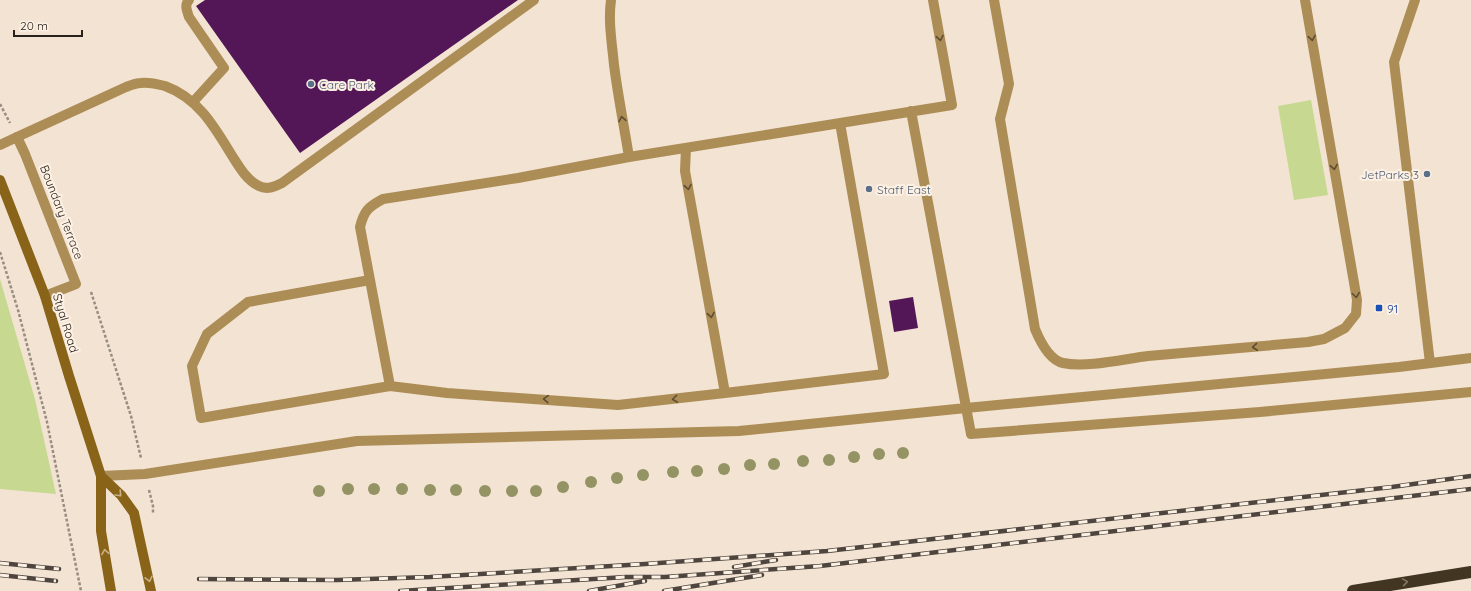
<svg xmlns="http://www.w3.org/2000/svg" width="1471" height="591" viewBox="0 0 1471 591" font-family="Quicksand,sans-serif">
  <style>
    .green { fill: #c7d891 }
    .building { fill: #531656 }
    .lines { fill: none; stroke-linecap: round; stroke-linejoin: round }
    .path { stroke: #988d81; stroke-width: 2.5; stroke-dasharray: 3 2; stroke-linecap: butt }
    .lane { stroke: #ad8d56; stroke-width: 10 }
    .street { stroke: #ad8d56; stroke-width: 10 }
    .secondary { stroke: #896318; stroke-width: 10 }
    .highway { stroke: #423622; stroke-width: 12 }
    .rail-casing { stroke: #4e463e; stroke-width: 4.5 }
    .rail { stroke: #fdf1e4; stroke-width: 3; stroke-dasharray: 9; stroke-linecap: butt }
    .tree { fill: #949364 }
    .oneway { stroke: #5d4d33 }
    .oneway2 { stroke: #c9b188 }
    .oneway3 { stroke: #837766 }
    .service-dot { fill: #5c6f8a; stroke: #fdf1e4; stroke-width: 1.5 }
    .transit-dot { fill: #1a4fb4; stroke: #fdf1e4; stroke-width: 1.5 }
    .labels { text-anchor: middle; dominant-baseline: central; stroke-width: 4; stroke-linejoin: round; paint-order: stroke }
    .service-label { font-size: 12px; fill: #4e5e75; stroke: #fdf1e4; text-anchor: start }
    .street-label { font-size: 12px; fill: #28221c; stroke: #fdf1e4 }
    .transit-label { font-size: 12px; fill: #164399; stroke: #fdf1e4; text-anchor: start }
  </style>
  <rect width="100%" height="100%" fill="#f3e3d3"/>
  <path class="green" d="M1311,100L1328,195L1294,200L1278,106Z
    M0,279L35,399L56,494L0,489Z"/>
  <path class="building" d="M205,0H518L300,153L196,6Z
    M913,297L918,328L894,332L889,301Z"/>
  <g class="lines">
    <path class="path" d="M0,104L10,123
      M0,252L18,310L47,422L81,591
      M91,292L131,416L141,458
      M149,490L153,506V514"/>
    <path class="lane" d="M189,0C184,5 187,11 189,17L224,68L193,102
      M611,0C608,22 612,43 614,65C618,96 624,126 629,157
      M994,0L1009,84L1000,119L1035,329C1040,341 1049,360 1063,363C1086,368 1124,359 1148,356C1201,351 1255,347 1308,342L1324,339L1345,328L1356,314L1357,300L1305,0
      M1415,0L1394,62L1430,363
      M911,111L971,434L1260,412L1471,392
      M17,137L126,87C131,85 136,83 141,83C149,82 157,84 165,86C198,98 214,126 231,154C238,165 246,180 259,186C267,190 274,187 282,183L534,0
      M686,148L685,171L725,393L618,405L447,393L390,386L360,227C364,211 368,207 383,199L518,178L629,157L952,105L933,0
      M370,280L248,302L207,334L192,366L201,418L390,386
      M725,393L884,374L840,123
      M101,476L145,474L357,441L739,431L966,408L1399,367L1471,358"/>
    <path class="street" d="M0,145L17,137L25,154L76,284L45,296"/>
    <path class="secondary" d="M0,180L45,296L69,376L101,476V531L111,591
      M101,476L121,495L134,513L151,591"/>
    <path class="highway" d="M1353,591L1471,572"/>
    <defs>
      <path id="rail" d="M0,563L59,569
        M734,567L776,560
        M0,575L56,581
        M199,579L337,580L430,577L645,564L827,551L1392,487L1471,476
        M400,591L626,577H665L820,566L1471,489
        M589,591L645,581
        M664,591L762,575"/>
    </defs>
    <use href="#rail" class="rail-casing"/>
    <use href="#rail" class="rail"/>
  </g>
  <g class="tree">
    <circle cx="903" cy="453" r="6"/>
    <circle cx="879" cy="454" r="6"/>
    <circle cx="854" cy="457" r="6"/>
    <circle cx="829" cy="460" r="6"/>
    <circle cx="803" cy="461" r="6"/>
    <circle cx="774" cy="464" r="6"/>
    <circle cx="750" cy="465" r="6"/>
    <circle cx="724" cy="469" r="6"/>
    <circle cx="697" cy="471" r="6"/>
    <circle cx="673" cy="472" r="6"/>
    <circle cx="643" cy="475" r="6"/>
    <circle cx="617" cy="478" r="6"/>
    <circle cx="591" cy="482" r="6"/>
    <circle cx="563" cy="487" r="6"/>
    <circle cx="348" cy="489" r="6"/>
    <circle cx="374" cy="489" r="6"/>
    <circle cx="402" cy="489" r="6"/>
    <circle cx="430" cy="490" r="6"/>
    <circle cx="456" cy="490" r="6"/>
    <circle cx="319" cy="491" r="6"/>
    <circle cx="485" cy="491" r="6"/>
    <circle cx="512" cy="491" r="6"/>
    <circle cx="536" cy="491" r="6"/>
  </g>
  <defs><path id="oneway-chevron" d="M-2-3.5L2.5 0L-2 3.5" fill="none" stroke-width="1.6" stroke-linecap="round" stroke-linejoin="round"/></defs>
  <g class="oneway">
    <use href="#oneway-chevron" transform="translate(940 38) rotate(80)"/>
    <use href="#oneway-chevron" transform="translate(1312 38) rotate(80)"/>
    <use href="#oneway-chevron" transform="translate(622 119) rotate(-100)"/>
    <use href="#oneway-chevron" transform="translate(1334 167) rotate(80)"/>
    <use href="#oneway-chevron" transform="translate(688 187) rotate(80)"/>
    <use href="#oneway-chevron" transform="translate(1356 295) rotate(82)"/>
    <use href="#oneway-chevron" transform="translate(711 315) rotate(80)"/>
    <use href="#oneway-chevron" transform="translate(1255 347) rotate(174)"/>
    <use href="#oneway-chevron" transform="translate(546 399) rotate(-176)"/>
    <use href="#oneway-chevron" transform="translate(675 399) rotate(174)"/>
  </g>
  <g class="oneway2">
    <use href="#oneway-chevron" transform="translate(119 494) rotate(47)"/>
    <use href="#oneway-chevron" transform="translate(105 552) rotate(-99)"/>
    <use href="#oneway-chevron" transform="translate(149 579) rotate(77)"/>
  </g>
  <use class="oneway3" href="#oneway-chevron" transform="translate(1405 582) rotate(-9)"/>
  <g class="service-dot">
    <circle cx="311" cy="84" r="4"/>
    <circle cx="1427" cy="174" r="4"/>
    <circle cx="869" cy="189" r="4"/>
  </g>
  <rect class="transit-dot" x="1375" y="304" width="8" height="8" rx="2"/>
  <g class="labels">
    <g class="service-label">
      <text x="319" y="84">Care Park</text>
      <text x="1419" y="174" text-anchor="end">JetParks 3</text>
      <text x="877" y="189">Staff East</text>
    </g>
    <g class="street-label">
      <text transform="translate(62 212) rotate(69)">Boundary Terrace</text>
      <text transform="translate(66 323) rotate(73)">Styal Road</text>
    </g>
    <g class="transit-label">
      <text x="1387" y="308">91</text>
    </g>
  </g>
  <path d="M14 30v6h68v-6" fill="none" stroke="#28221c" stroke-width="2"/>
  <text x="20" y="30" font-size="12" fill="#28221c" stroke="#fdf1e4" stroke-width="3" paint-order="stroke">20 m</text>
</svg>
